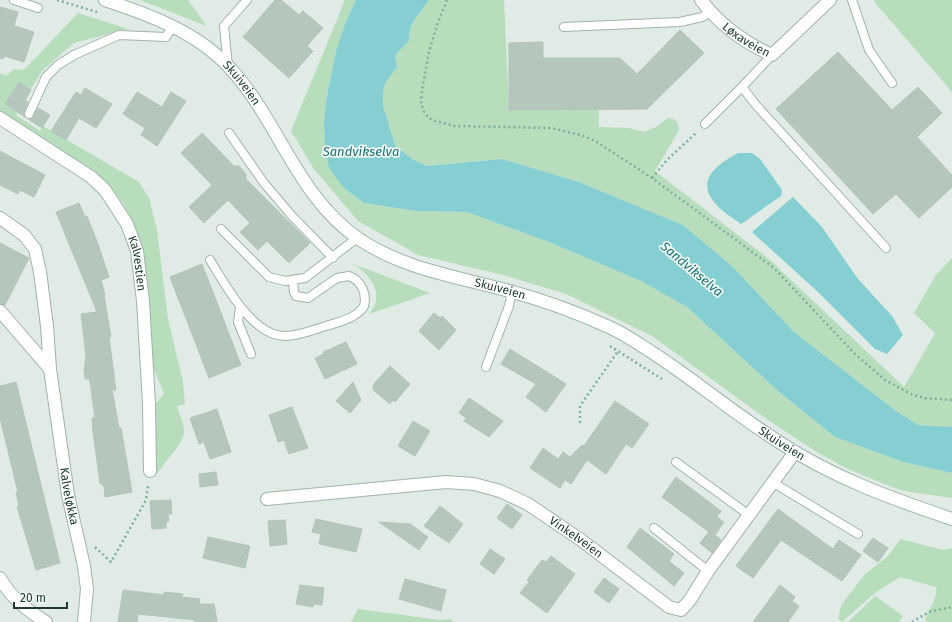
<svg xmlns="http://www.w3.org/2000/svg" width="952" height="622" viewBox="0 0 952 622" font-family="'Fira Sans',sans-serif">
  <style>
    .green { fill: #b7ddbd }
    .water { fill: #85ced2 }
    .building { fill: #b5c6bd; stroke: #b2c5bb }
    .lines { fill: none; stroke-linecap: round; stroke-linejoin: round }
    .lane-casing { stroke: #a2b3ab; stroke-width: 10 }
    .street-casing { stroke: #a2b3ab; stroke-width: 14 }
    .secondary-casing { stroke: #9eb7ab; stroke-width: 14 }
    .path { stroke: #7fb09b; stroke-width: 2.5; stroke-dasharray: 2 3; stroke-linecap: butt }
    .lane { stroke: #fff; stroke-width: 8 }
    .street { stroke: #fff; stroke-width: 12 }
    .secondary { stroke: #fff; stroke-width: 12 }
    .labels { text-anchor: middle; dominant-baseline: central; stroke-width: 3.5; stroke-linejoin: round; paint-order: stroke }
    .street-label { font-size: 12px; fill: #203b31; stroke: #f0f8f3 }
    .water-label { font-size: 13px; font-style: italic; fill: #197378; stroke: #f0f8f3 }
  </style>
  <rect width="100%" height="100%" fill="#dfebe4"/>
  <path class="green" d="M140,0H188L207,26Z
    M345,0H356L345,24L336,51L326,101L324,122L325,145L344,188L364,203L416,211L467,212L549,242L641,281L687,307L778,391L835,437L903,462L952,473V498L910,492L894,488L846,468L815,451L765,418L652,336L566,294L503,275L418,255L358,221L314,169L291,131Z
    M429,0H504L509,110L599,109V127L629,128L644,132L656,127L668,118L674,119L678,124L679,130L655,171L770,260L904,387L935,333L914,313L936,275L952,258V427L918,425L896,411L794,332L732,266L683,225L579,182L502,159L427,166L412,159L395,145L383,105V93L385,82L397,67L395,55L409,41L410,29L413,22Z
    M874,0H952V92L877,5Z
    M78,13L128,29L74,43L42,71L31,89L26,86L23,90L17,86L5,104L17,112L16,115L40,131L43,126L139,182L149,198L157,230L168,319L183,382L185,404L177,406C179,414 184,423 184,431C185,442 164,462 158,473L153,474L156,424L153,406L164,394C160,381 152,369 150,356C148,348 149,338 148,329C144,274 147,222 104,181L0,115V73L6,76L14,69L24,70Z
    M353,264L430,293L369,314C386,294 371,275 353,264Z
    M901,539L943,550L952,548V622H925C927,609 938,601 936,587L900,577L876,592L842,622L838,618L842,604L865,574L887,557Z
    M875,596L903,616L899,622H848Z
    M358,609L440,620L451,619L453,622H351Z"/>
  <path class="water" d="M356,0H429L413,22L410,29L409,41L395,55L397,67L385,83L383,93V105L395,145L412,159L427,166L502,159L579,182L683,225L732,266L794,332L896,411L918,425L952,427V473L903,462L835,437L778,391L687,307L641,281L549,242L467,212L416,211L364,203L344,188L329,168L325,145L324,122L326,101L336,51L345,24Z
    M738,153H752L760,159L782,190L781,196L741,224C733,218 721,211 714,202C695,179 720,163 738,153Z
    M793,197L822,227L858,279L892,316L903,335L887,354L875,349L818,292L752,232Z"/>
  <path class="building" d="M275,0H281L299,15L303,11L323,28L307,46L313,51L289,78L243,37Z
    M0,7L18,12L14,26L34,32L24,62L4,56L3,59L0,58Z
    M680,30L704,53L647,109L509,110V43L543,42V58H620L637,74Z
    M838,52L892,110L918,87L942,113L917,137L952,175V187L919,218L896,194L873,214L776,109Z
    M19,82L31,90L25,100L28,102L24,112L25,117L5,104Z
    M85,88L112,104L96,128L79,118L66,140L51,131L76,92L81,95Z
    M137,92L162,107L171,92L186,101L157,146L141,135L145,128L123,114Z
    M38,108L50,115L42,128L28,119L32,118Z
    M202,133L234,166H239L246,174V179L310,243L289,263L267,241L258,250L240,232L250,223L228,200L204,223L189,207L212,185L181,153Z
    M0,151L45,175L34,197L20,190L18,194L0,185Z
    M79,203L85,217L87,216L98,244L109,277L101,280L105,295H104L111,337H109L116,390H112L119,428H121L132,492L105,497L104,486L100,483L93,432L92,418H95L90,382L89,379H85L84,371L86,356L81,314L97,312L56,212Z
    M0,243L29,258L5,305L0,304Z
    M202,264L241,365L209,378L170,277Z
    M434,313L440,318L442,316L456,330L439,350L419,331Z
    M346,342L357,364L325,379L315,358L324,354L323,352Z
    M510,349L566,384L546,412L526,397L536,384L501,364Z
    M390,366L410,384L395,402L393,400L390,404L373,390V385Z
    M16,382L60,563L36,570L17,507L19,506L16,493L18,492L17,488L0,418V386Z
    M353,382L361,400L350,413L336,401Z
    M469,398L503,421L489,437L464,421L466,418L459,413Z
    M615,401L649,424L632,448L626,444L606,474L587,460L571,484L565,480L560,488L530,468L543,448L558,459L563,452L570,457L582,445L584,446Z
    M292,407L308,448L289,454L284,440L278,442L269,415Z
    M217,409L231,452L210,459L204,442L199,444L190,418Z
    M413,421L430,431L415,456L398,446Z
    M216,472L218,485L200,487L199,474Z
    M676,477L721,511L717,517L724,522L715,535L721,540L712,553L700,543L709,532L662,497Z
    M171,500L172,514H168L169,521L166,522V528L152,529L150,501Z
    M507,504L522,515L512,529L497,518Z
    M440,506L463,524L449,543L424,526Z
    M778,509L833,549L839,540L861,555L842,581L781,540L753,578L736,566Z
    M316,519L362,529L356,552L319,544L321,534L312,532Z
    M285,520L287,544L270,546L268,521Z
    M379,522L410,524L428,537L419,550Z
    M640,528L674,554L669,561L684,573L674,586L627,547Z
    M208,537L250,546L245,568L203,558Z
    M873,538L888,548L878,562L863,551Z
    M490,549L505,559L494,574L480,564Z
    M551,556L575,574L547,613L520,593L529,582L527,580L542,560L546,562Z
    M604,578L619,589L609,603L594,592Z
    M405,579L446,590L441,611L399,599Z
    M300,585L324,588L322,605L314,604L313,607L296,604Z
    M780,585L795,597L792,601L799,606L788,622H753Z
    M123,590L164,595V592L183,594L182,597L200,599L199,604H214L217,621L194,622L195,620L138,614L137,622H118Z"/>
  <g class="lines">
    <defs>
      <path id="lane" d="M14,0L38,8
        M852,0L869,50L892,83
        M564,27L680,22L702,17L710,12
        M772,55L742,87L756,105L886,248
        M228,66L224,26L247,0
        M29,114L46,77L58,65L74,55L119,35L166,37L173,26
        M705,124L742,87
        M229,133L264,183L292,216L333,258
        M221,229L269,277L285,281L305,278L357,238
        M210,260C225,284 252,336 285,336C299,336 313,330 326,326C339,322 357,318 364,306C367,294 362,281 349,276L337,278L308,298L296,296L294,292L293,281
        M240,308L238,322L251,354
        M486,367L509,306L512,291
        M676,462L749,515
        M772,482L858,534
        M654,528L708,571"/>
      <g id="street">
        <path id="s1" d="M701,0C720,25 743,42 772,55L830,0"/>
        <path id="s2" d="M0,118L91,177L105,190L127,224L137,251L143,301L149,404L150,471"/>
        <path id="s3" d="M0,218L24,235L35,249L40,272L47,326L50,369L68,495L84,566L87,589L84,622"/>
        <path d="M0,311L50,369"/>
        <path id="s4" d="M267,499L446,482L474,484L500,491L528,504L581,540L669,607L681,610L690,600L708,571L795,452"/>
        <path d="M0,578C11,598 27,610 46,622"/>
      </g>
      <g id="secondary">
        <path id="s5" d="M105,0C150,15 197,32 230,68C279,121 297,197 359,239C405,270 460,277 513,292C546,301 578,313 609,327C625,334 639,344 653,353C696,381 736,415 779,442C834,478 890,498 952,519"/>
      </g>
    </defs>
    <use href="#lane" class="lane-casing"/>
    <use href="#street" class="street-casing"/>
    <use href="#secondary" class="secondary-casing"/>
    <path class="path" d="M57,0L97,12
      M447,0L437,25L429,52L422,90L421,104L425,114L432,120L454,126L551,128L581,135L597,142L652,178L774,268L854,353L885,380L911,394L925,398L952,400
      M652,178L667,160L697,132
      M610,346L662,379
      M580,423V406L618,351
      M95,547L111,562L146,500L148,486
      M912,622L929,612L952,607"/>
    <use href="#lane" class="lane"/>
    <use href="#street" class="street"/>
    <use href="#secondary" class="secondary"/>
  </g>
  <g class="labels">
    <g class="street-label">
      <text stroke="none"><textPath href="#s1" startOffset="61">Løxaveien</textPath></text>
      <text stroke="none"><textPath href="#s5" startOffset="163">Skuiveien</textPath></text>
      <text stroke="none"><textPath href="#s2" startOffset="209">Kalvestien</textPath></text>
      <text stroke="none"><textPath href="#s5" startOffset="510">Skuiveien</textPath></text>
      <text stroke="none"><textPath href="#s5" startOffset="834">Skuiveien</textPath></text>
      <text stroke="none"><textPath href="#s3" startOffset="297">Kalveløkka</textPath></text>
      <text stroke="none"><textPath href="#s4" startOffset="324">Vinkelveien</textPath></text>
    </g>
    <g class="water-label">
      <text x="361" y="151">Sandvikselva</text>
      <text transform="translate(692 269) rotate(40)">Sandvikselva</text>
    </g>
  </g>
  <path d="M14 602v6h53v-6" fill="none" stroke="#203b31" stroke-width="2"/>
  <text x="20" y="602" font-size="12" fill="#203b31" stroke="#f0f8f3" stroke-width="3" paint-order="stroke">20 m</text>
</svg>
